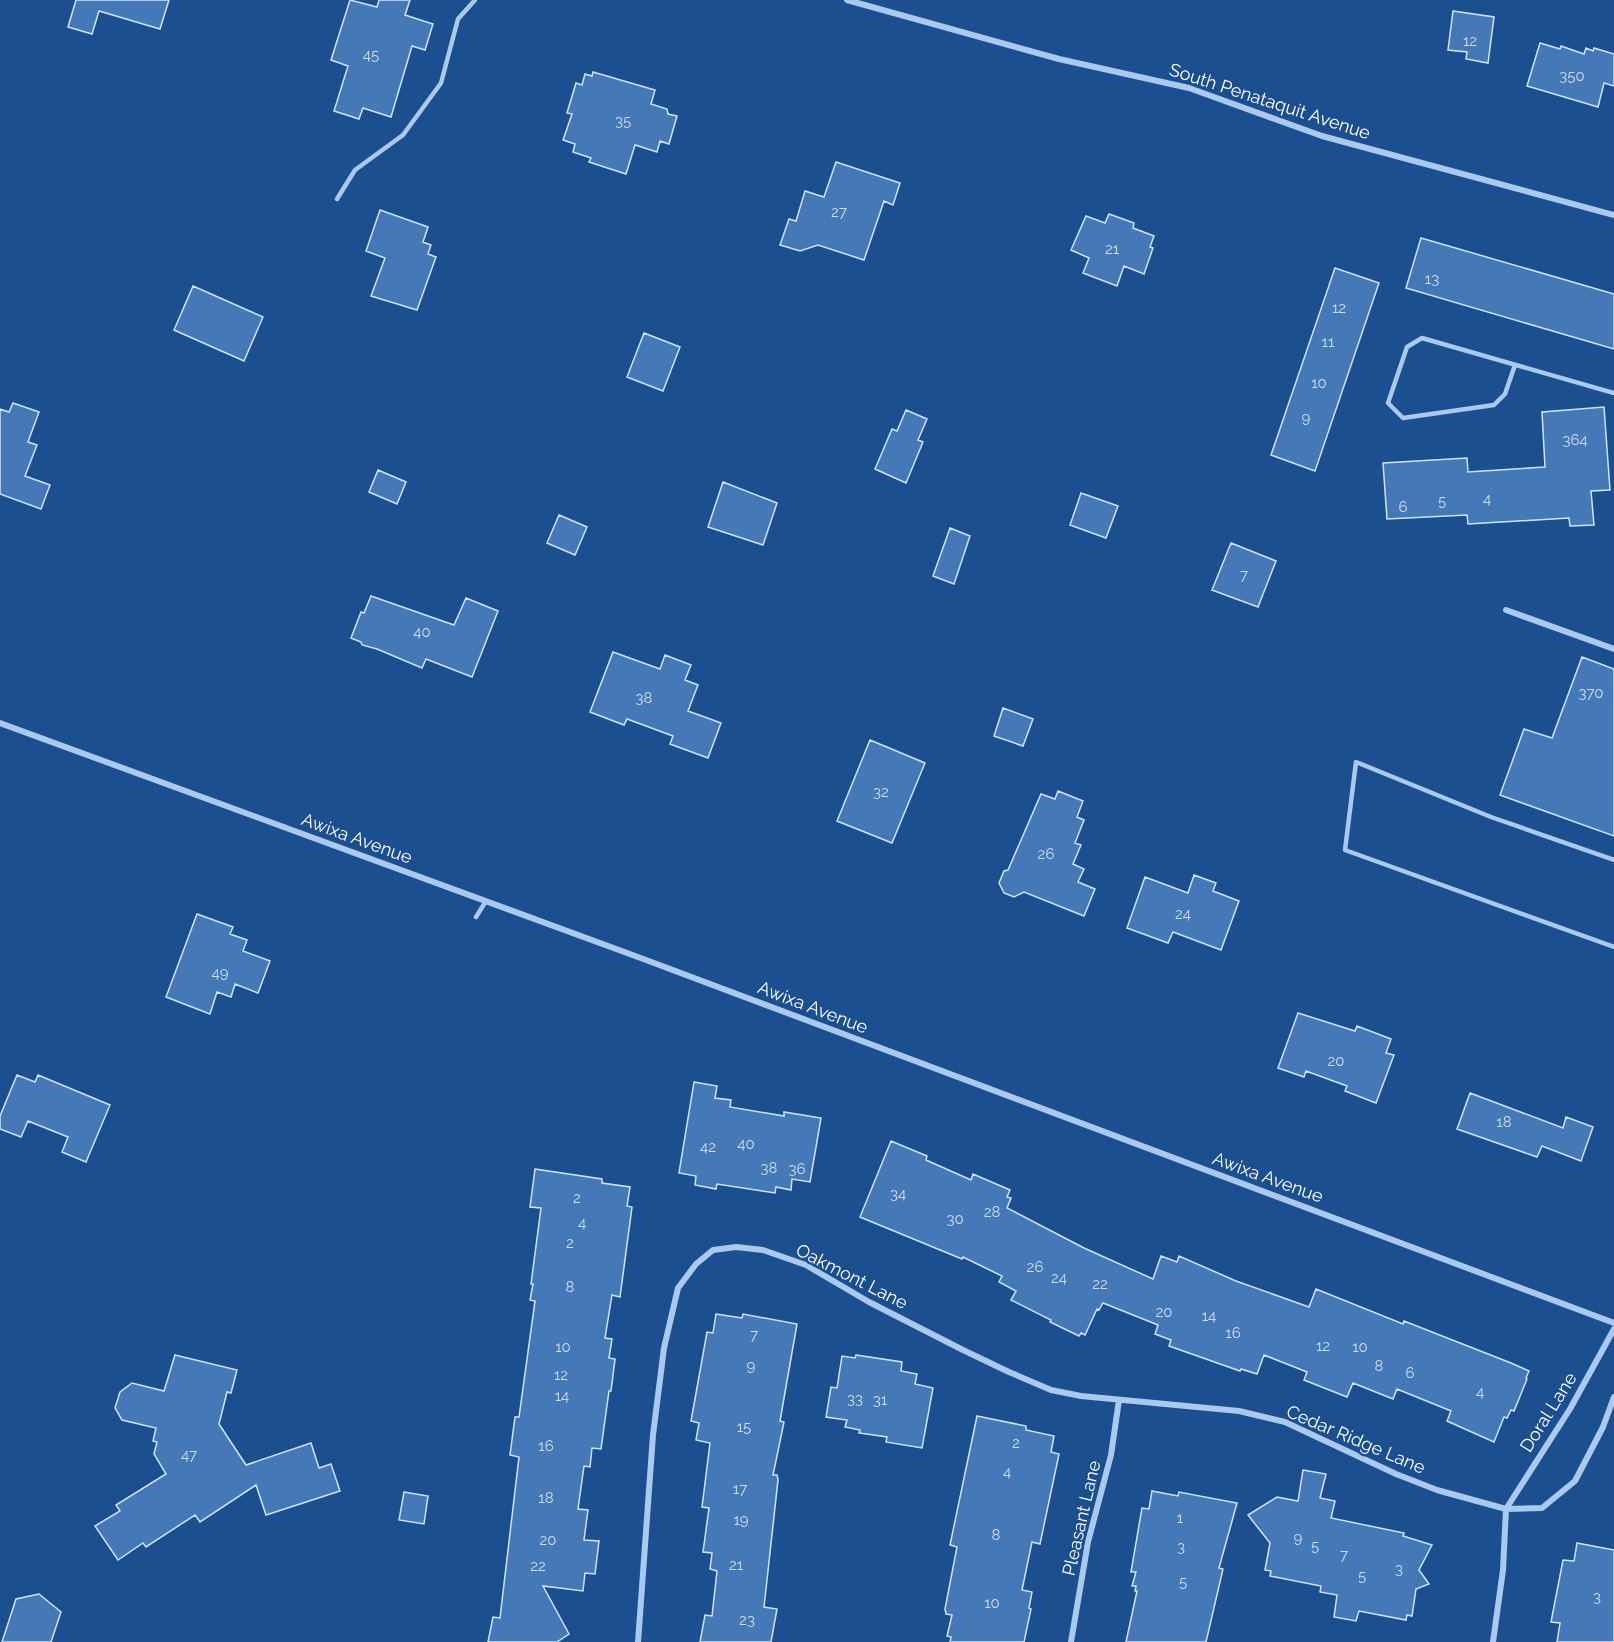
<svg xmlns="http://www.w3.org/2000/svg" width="1614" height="1642" viewBox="0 0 1614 1642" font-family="Raleway,sans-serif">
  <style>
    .building { fill: #4478b7; stroke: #cfe3fa; stroke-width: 1.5 }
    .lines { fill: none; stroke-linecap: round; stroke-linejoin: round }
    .service { stroke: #a9c9ee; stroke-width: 4.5 }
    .minor { stroke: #a9c9ee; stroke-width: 6 }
    .labels { text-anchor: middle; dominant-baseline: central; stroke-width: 5; stroke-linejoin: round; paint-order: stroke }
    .number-label { font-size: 15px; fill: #d0dded }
    .street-label { font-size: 18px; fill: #fff; stroke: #1b4f8f }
  </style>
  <rect width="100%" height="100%" fill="#1b4f8f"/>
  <path class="building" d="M76,0H169L160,29L99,11L92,34L68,27Z
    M350,0L377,7L379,0H410L405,15L433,24L425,50L412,46L391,117L363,108L359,119L334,111L348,66L331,60Z
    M1453,11L1494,17L1488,63L1466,59L1467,52L1448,50Z
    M1540,43L1560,49L1561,46L1584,54L1586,48L1593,51L1594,48L1614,54V86L1604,83L1598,107L1527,86Z
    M593,72L655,90L651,104L667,109L668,114L677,116L669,144L660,141L657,152L635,145L626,174L589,162L591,158L573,152L575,144L563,140L572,114L567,113L576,83L582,85L585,74L592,76Z
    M836,162L900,183L893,205L884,201L864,260L818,245L800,251L780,245L789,219L796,221L805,191L824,197Z
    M380,210L428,227L423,242L431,245L428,254L436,257L417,310L371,296L385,258L366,251Z
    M1109,214L1134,223L1133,228L1154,236L1150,247L1153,248L1144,274L1124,266L1117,286L1083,273L1089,258L1071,250L1086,216L1105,223Z
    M1421,238L1614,294V349L1406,288Z
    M1335,268L1379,283L1315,471L1271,455Z
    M193,286L263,317L244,361L174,330Z
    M644,333L680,347L663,391L627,377Z
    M13,403L39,412L28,442L37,445L25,476L50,485L41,509L0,494V409L9,412Z
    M1604,407L1610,490L1591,491L1594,525L1570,526L1569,518L1468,524L1467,515L1387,519L1383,463L1467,458L1468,472L1545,467L1542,412Z
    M906,410L927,419L918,440L923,442L906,483L875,469L892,429L897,431Z
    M378,470L406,482L397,504L369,492Z
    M723,482L777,503L763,545L708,527Z
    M1081,493L1118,506L1106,538L1070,525Z
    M559,515L587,527L575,555L547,543Z
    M950,528L970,536L954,584L933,576Z
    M1231,543L1276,561L1258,607L1212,590Z
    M371,596L454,625L466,598L498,611L472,677L426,659L422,668L377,649L362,645L361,642L351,638L361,612L364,613Z
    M613,652L660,669L665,655L691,665L685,680L698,685L688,711L721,723L708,758L670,744L673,736L627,719L624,725L590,712Z
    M1582,657L1614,669V836L1500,795L1524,729L1552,738Z
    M1003,708L1033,719L1023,746L994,736Z
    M870,740L925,763L892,843L837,821Z
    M1058,791L1083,801L1077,817L1084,820L1075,843L1081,845L1073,864L1084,869L1078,882L1095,889L1084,916L1024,892L1014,897L1004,893L999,883L1004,871L1008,870L1041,794L1055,799Z
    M1194,875L1216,883L1213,891L1239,901L1221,950L1173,932L1168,943L1127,928L1145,877L1188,893Z
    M197,914L233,927L230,934L247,940L243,951L270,961L258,993L235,984L231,997L217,992L210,1014L166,997Z
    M1298,1013L1355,1031L1357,1026L1391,1039L1386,1053L1394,1055L1376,1103L1345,1091L1347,1086L1306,1071L1304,1077L1278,1068Z
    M17,1075L35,1082L38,1075L110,1105L86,1162L62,1152L68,1137L28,1121L21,1137L0,1129V1116Z
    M694,1082L717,1086L715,1098L731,1100L730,1107L784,1116V1112L821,1118L810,1182L792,1179L791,1190L776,1187L775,1193L717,1184L716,1189L695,1185L696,1176L679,1173Z
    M1470,1093L1563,1128L1566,1117L1593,1127L1581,1161L1542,1146L1537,1157L1457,1129Z
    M891,1141L927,1156L926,1160L971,1180L973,1174L1010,1190L1007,1197L1011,1198L1007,1208L1084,1248L1153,1279L1161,1256L1177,1262L1179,1256L1236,1281L1309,1307L1316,1289L1403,1324L1404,1321L1511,1363L1529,1371L1526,1378L1527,1379L1514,1411L1511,1410L1507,1418L1504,1417L1494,1442L1447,1421L1451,1411L1397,1389L1393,1399L1353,1383L1347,1397L1304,1380L1307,1372L1264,1355L1257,1374L1241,1369L1240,1371L1169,1346L1171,1340L1155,1334L1158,1325L1103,1303L1099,1310L1097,1309L1085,1335L1081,1333L1079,1336L1050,1322L1051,1320L1011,1300L1016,1291L999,1282L1002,1276L963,1257L962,1259L860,1217Z
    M535,1169L602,1179V1183L630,1187L627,1206L632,1207L620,1297L612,1295L605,1338L612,1339L609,1358L615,1359L611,1391H609L601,1449L592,1448L590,1467L584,1466L578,1509L588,1510L584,1540L599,1541L595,1574L585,1573L583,1591L543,1586L569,1634L557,1642H488L493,1617L500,1618L519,1457L510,1455L515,1417H519L535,1301L530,1300L533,1284H531L541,1208L530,1207Z
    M716,1314L742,1318L743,1314L797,1324L780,1421L784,1422L773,1475H777L778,1480L764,1607L777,1609L771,1642H700L705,1615L712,1616L717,1571L710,1569L712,1553L703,1552L709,1508L702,1507L710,1443L696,1440L699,1423L691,1421L707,1332L713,1333Z
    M175,1355L237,1370L231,1393L227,1392L219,1424L246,1465L311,1443L319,1468L331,1464L340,1491L266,1515L256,1485L200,1522L195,1515L146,1547L143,1543L118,1560L95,1526L120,1511L116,1505L166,1474L154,1454L157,1442L153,1441L156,1428L122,1420L115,1408L120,1392L132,1383L164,1391Z
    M856,1355L902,1362L901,1371L917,1374L915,1384L933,1388L922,1448L886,1442L887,1437L859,1433L860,1430L845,1427L847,1420L826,1417L831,1387L837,1388L842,1356L855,1358Z
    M977,1416L1026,1426V1430L1054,1436L1051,1452L1059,1454L1040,1544L1032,1542L1022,1590L1032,1592L1029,1608L1031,1609L1024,1642H950L951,1637L947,1636L952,1615L946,1614L945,1609L957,1547L950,1545Z
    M1303,1470L1326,1474L1320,1498L1335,1501L1331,1518L1404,1533L1403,1536L1432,1545L1419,1570L1429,1584L1416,1589L1412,1616L1407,1615L1406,1620L1359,1611L1356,1621L1334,1617L1337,1595L1320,1592L1321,1586L1270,1576L1271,1571L1265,1570L1270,1543L1248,1515L1277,1497L1298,1501Z
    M1152,1491L1178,1496L1179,1492L1237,1503L1219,1568L1223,1569L1206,1642H1126L1137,1591H1135L1136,1586H1132L1136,1572H1131L1142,1508L1149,1509Z
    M404,1492L428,1496L424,1524L399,1520Z
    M1577,1543L1614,1550V1642H1557L1560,1623L1551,1622L1563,1560L1574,1561Z
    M39,1594L61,1612L51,1642H2L16,1599Z"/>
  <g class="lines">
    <path class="service" d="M337,199L355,170L403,135L441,83L458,19L475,0
      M1515,365L1505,394L1494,405L1403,418L1388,403L1407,347L1422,338L1614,393
      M1614,860L1491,817L1356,762L1345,850L1614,947
      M476,917L486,901"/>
    <path class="minor" d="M847,0L1059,59L1189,88L1322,136L1614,215
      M1506,610L1614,649
      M0,723L638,957L1614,1323
      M638,1642L653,1435L664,1348L678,1288L696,1264L713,1250L736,1247L763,1250L806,1265L869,1302L963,1350L1009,1372L1051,1390L1081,1396L1239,1411L1285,1422L1396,1474L1437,1490L1506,1509L1542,1508L1575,1481L1603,1427L1614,1397
      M1071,1642L1088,1542L1111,1455L1119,1400
      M1493,1642L1503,1570L1506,1509L1570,1409L1614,1329"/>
  </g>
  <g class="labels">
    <g class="number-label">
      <text x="1470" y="41">12</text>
      <text x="371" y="55">45</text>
      <text x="1572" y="76">350</text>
      <text x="623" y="121">35</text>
      <text x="839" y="212">27</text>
      <text x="1112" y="249">21</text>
      <text x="1432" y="279">13</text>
      <text x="1339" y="308">12</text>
      <text x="1328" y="342">11</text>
      <text x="1319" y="383">10</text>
      <text x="1306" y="418">9</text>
      <text x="1575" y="440">364</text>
      <text x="1487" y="499">4</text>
      <text x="1442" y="501">5</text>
      <text x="1403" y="507">6</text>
      <text x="1244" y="575">7</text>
      <text x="422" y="632">40</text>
      <text x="1591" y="693">370</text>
      <text x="644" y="698">38</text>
      <text x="881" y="792">32</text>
      <text x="1046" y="854">26</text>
      <text x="1183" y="914">24</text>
      <text x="220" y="973">49</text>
      <text x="1336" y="1061">20</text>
      <text x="1504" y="1122">18</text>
      <text x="746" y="1144">40</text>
      <text x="708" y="1147">42</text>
      <text x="769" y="1168">38</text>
      <text x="797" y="1169">36</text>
      <text x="898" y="1194">34</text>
      <text x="577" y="1198">2</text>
      <text x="992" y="1212">28</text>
      <text x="955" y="1219">30</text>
      <text x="582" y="1223">4</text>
      <text x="570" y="1243">2</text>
      <text x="1035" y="1267">26</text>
      <text x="1059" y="1278">24</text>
      <text x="1100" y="1284">22</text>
      <text x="570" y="1287">8</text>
      <text x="1164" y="1312">20</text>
      <text x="1209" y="1316">14</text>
      <text x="1233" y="1333">16</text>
      <text x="754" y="1335">7</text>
      <text x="1323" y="1346">12</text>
      <text x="563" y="1347">10</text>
      <text x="1360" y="1347">10</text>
      <text x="751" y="1366">9</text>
      <text x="1379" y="1366">8</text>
      <text x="1410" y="1373">6</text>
      <text x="561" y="1375">12</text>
      <text x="1480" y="1392">4</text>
      <text x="562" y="1396">14</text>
      <text x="855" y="1399">33</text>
      <text x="880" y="1400">31</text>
      <text x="744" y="1427">15</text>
      <text x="1016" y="1443">2</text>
      <text x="546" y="1446">16</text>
      <text x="189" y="1455">47</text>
      <text x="1007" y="1472">4</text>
      <text x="740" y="1489">17</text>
      <text x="546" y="1498">18</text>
      <text x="1180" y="1518">1</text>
      <text x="741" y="1520">19</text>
      <text x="996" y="1535">8</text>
      <text x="1298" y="1538">9</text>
      <text x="548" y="1540">20</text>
      <text x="1315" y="1546">5</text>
      <text x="1181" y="1547">3</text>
      <text x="1344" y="1555">7</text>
      <text x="736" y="1565">21</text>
      <text x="538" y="1566">22</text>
      <text x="1399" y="1569">3</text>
      <text x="1362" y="1576">5</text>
      <text x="1183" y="1582">5</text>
      <text x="1597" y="1597">3</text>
      <text x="992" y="1603">10</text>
      <text x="747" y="1620">23</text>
    </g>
    <g class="street-label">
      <text transform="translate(1270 101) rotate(18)">South Penataquit Avenue</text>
      <text transform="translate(357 838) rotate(20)">Awixa Avenue</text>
      <text transform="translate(813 1007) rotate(21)">Awixa Avenue</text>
      <text transform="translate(1268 1177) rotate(20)">Awixa Avenue</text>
      <text transform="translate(852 1276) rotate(27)">Oakmont Lane</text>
      <text transform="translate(1548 1412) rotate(-58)">Doral Lane</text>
      <text transform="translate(1356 1439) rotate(23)">Cedar Ridge Lane</text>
      <text transform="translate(1081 1518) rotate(-77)">Pleasant Lane</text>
    </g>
  </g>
</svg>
